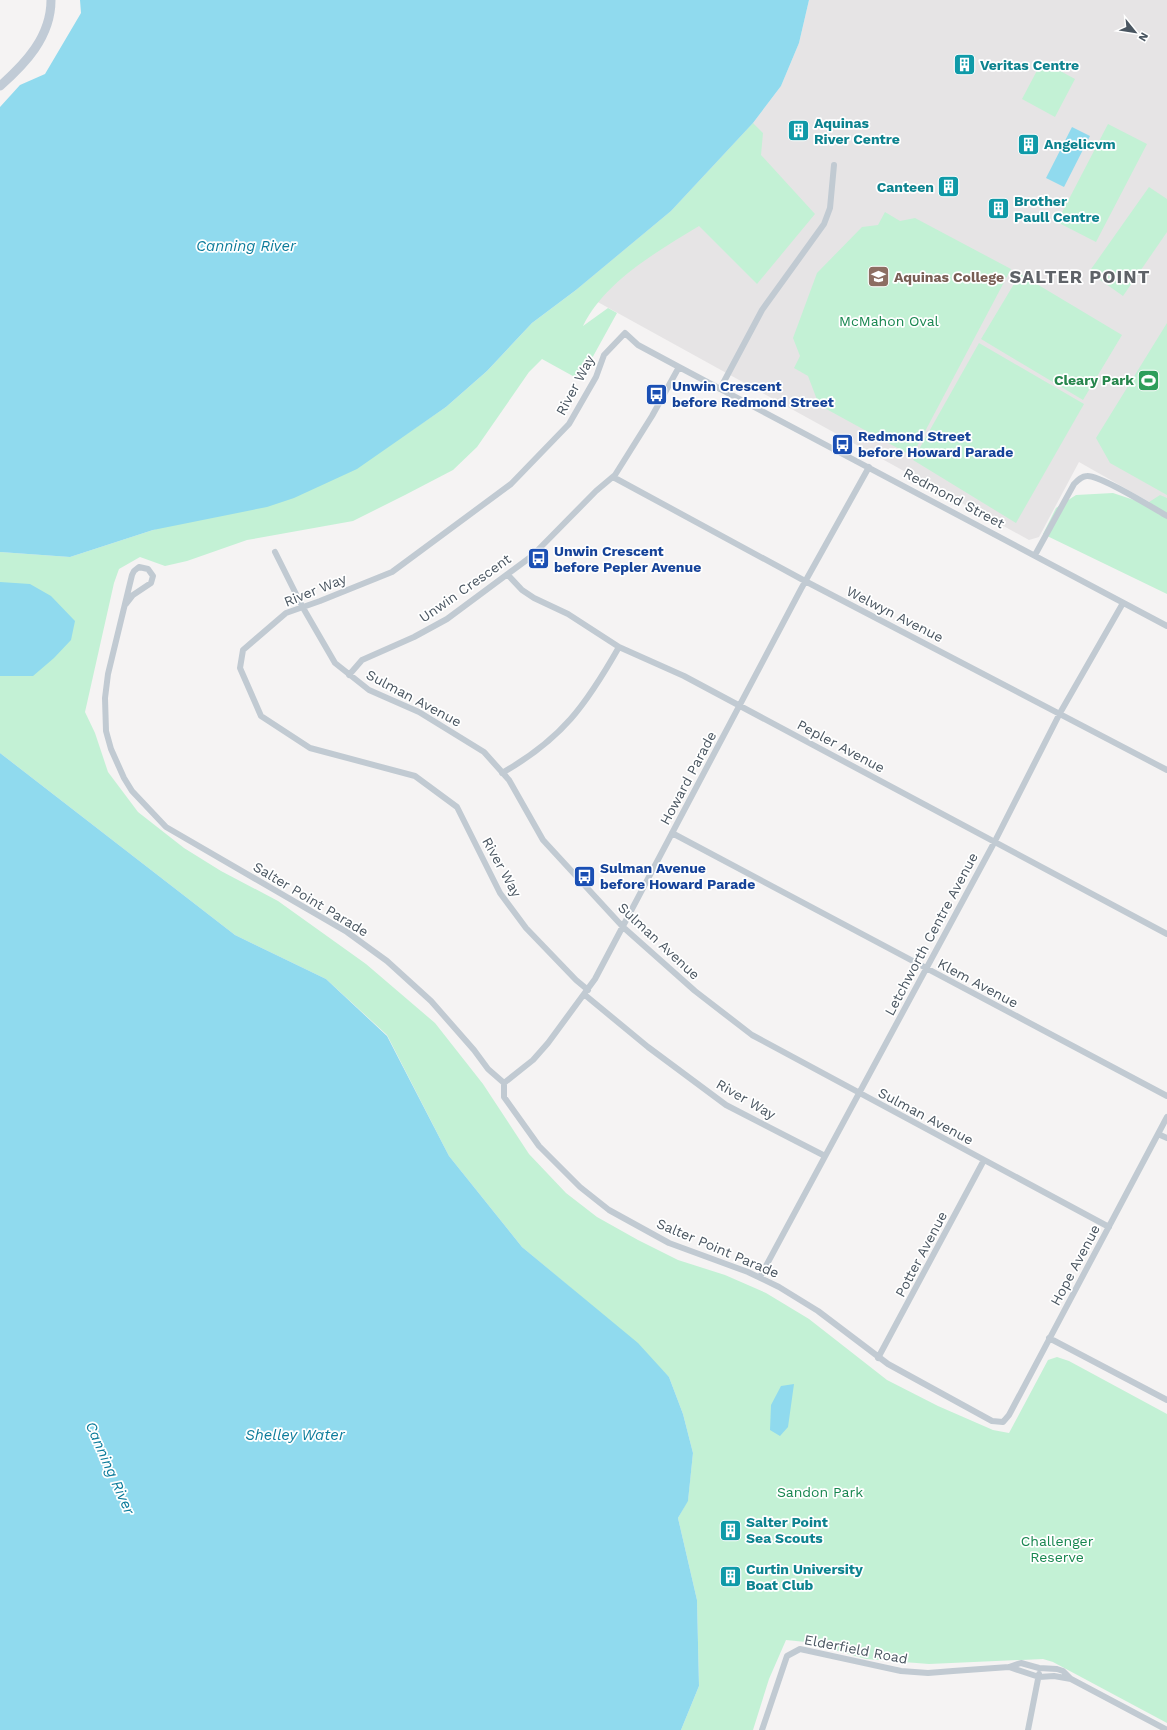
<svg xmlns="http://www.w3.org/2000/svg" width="1167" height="1730" viewBox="0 0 1167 1730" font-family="'Work Sans',sans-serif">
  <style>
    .education { fill: #e6e4e5 }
    .green { fill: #c3f1d5 }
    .water { fill: #90daee }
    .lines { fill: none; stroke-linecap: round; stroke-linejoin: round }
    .street { stroke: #c1cad2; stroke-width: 6 }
    .secondary { stroke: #c1cbd6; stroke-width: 9 }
    .labels { text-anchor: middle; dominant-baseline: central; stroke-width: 3.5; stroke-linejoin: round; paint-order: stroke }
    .culture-label { font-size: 14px; font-weight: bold; fill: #0d838f; stroke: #fff; text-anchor: start }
    .education-label { font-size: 14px; font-weight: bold; fill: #785e54; stroke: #fff; text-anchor: start }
    .park-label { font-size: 14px; fill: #17864f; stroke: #fff }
    .leisure-label { font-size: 14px; font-weight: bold; fill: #27864d; stroke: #fff; text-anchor: end }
    .street-label { font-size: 14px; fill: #4a5661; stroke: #fff }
    .transit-label { font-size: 14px; font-weight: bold; fill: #164399; stroke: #fff; text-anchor: start }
    .water-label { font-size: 15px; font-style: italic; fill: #0c7c9b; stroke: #fff }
    .district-label { font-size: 18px; font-weight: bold; letter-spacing: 1px; fill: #5f6368; stroke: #fff }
  </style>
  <rect width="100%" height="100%" fill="#f5f3f3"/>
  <path class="education" d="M809,0H1167V512L1079,462L1039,537L1029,540L576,290L671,211L753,123L781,86L799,43Z"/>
  <path class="green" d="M1042,61L1075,79L1055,117L1022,99Z
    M753,123L763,133L761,155L815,214L757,284L699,226C658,251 605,281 583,326L608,308L617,313L580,380L542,359L529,372L477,447L453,470L405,495L353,521L247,540L187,561L165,566L140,557L119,569L114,583L85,712L95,733L108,772L138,812L184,848L221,871L278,901L366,964L435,1023L483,1084L529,1154L566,1193L597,1217L638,1240L678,1260L725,1275L766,1293L809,1319L887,1380L938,1406L993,1430L1009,1433L1048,1360L1057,1357L1069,1361L1167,1414V1723L1053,1662L1043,1659L929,1664L866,1659L806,1642L786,1640L769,1679L753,1730H681L699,1686L697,1600L678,1518L688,1500L693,1453L683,1414L669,1377L571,1288L522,1247L449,1156L387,1035L326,979L235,935L0,753V552L70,557L153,530L405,435L446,407L487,371L532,323L576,290L671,211Z
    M1108,124L1147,144L1096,242L1057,222Z
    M1149,187L1167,199V232L1123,296L1089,272Z
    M885,212L900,221L915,218L1011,269L912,456L819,405L808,376L794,368L800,356L793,338L817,273L862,227L878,225Z
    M1020,274L1122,335L1083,400L981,339Z
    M1167,323V495L1110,463L1096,438Z
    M979,343L1084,404L1016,523L913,460Z
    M1113,493L1146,504L1160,495L1167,498V594L1043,534L1056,508L1076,495Z"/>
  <path class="water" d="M80,0H809L799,43L781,86L753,123L671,211L576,290L532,323L487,371L446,407L357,469L294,498L267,507L153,530L70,557L0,552V107L20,85L45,74L81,13Z
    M1072,127L1090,136L1064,187L1046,178Z
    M0,582L30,584L51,596L75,621L71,640L54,658L33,676H0Z
    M0,753L235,935L326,979L387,1036L449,1156L522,1247L638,1343L669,1377L683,1414L693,1453L688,1501L678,1518L697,1600L699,1686L681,1730H0Z
    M794,1384L788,1427L780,1436L770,1430L771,1405L781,1386Z"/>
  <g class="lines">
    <path class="street" d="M720,389L762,310L824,224L830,208L834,165
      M613,477L805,581L1167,770
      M275,552L302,606L335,663L369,690L419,712L484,752L509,780L543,840L623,927L695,991L752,1035L1109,1227
      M1035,555L1074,484C1078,480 1082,476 1087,476C1100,475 1153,508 1167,516
      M508,575L522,590L534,598L568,614L619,647L684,676L1167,934
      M126,604L133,595L151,583L153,576L148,569L139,567L134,571L132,575L108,674L105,698L106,731L111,749L124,778L132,791L166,827L347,932L387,961L431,1001L474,1050L488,1069L504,1083V1097L539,1146L580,1187L609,1210L669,1243L748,1272L779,1287L818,1311L888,1364L992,1421L1003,1422L1009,1415L1167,1117
      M349,675L362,660L414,637L447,619L532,556L596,491L615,475L652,416L679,367
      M502,773C562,739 586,705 619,647
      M672,833L1167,1096
      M588,990L576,980L526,928L500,893L457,807L415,776L310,748L261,716L240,668L243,650L286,613L320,601L392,572L511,484L569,424L596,377L604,355L625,333L638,345L679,367L1167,626
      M585,995L648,1047L726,1105L825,1156
      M504,1083L533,1060L548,1043L595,979L801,589L869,467
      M1158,1134L1167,1138
      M760,1277L995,841L1060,713L1123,603
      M1049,1338L1167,1400
      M878,1358L984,1160
      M1009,1667L1039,1677L1054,1676L1071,1679L1167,1730
      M762,1730L787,1656L800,1649L901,1671L928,1673L953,1671L1009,1667L1021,1663L1039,1668L1057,1669L1063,1671L1071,1679
      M1028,1730L1039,1674"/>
    <path class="secondary" d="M0,86C25,64 51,37 51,0"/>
  </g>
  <defs>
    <symbol id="building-square" viewBox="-11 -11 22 22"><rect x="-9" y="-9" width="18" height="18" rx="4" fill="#0f9aa8" stroke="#fff"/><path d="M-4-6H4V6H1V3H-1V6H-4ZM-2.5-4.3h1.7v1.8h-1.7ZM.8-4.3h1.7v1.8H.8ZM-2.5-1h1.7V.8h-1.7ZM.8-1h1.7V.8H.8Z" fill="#fff"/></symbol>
    <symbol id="school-square" viewBox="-11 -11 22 22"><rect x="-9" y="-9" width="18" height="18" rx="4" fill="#8d6e63" stroke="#fff"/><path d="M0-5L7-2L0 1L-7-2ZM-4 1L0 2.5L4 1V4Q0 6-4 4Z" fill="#fff"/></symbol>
    <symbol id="stadium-square" viewBox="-11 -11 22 22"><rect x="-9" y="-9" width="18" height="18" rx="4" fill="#2e9e5b" stroke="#fff"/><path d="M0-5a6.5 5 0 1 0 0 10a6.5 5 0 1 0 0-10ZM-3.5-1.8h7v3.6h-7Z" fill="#fff"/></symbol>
    <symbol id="bus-square" viewBox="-11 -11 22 22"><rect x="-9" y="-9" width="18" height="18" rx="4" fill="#1a4fb4" stroke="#fff"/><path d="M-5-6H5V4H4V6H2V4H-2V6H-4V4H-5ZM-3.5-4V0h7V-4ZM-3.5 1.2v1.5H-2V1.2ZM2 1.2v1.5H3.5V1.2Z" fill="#fff"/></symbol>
  </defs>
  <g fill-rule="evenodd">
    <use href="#building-square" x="952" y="52" width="25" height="25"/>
    <use href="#building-square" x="786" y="118" width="25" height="25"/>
    <use href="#building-square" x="1016" y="132" width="25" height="25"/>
    <use href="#building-square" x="936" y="174" width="25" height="25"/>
    <use href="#building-square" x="986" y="196" width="25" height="25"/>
    <use href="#school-square" x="866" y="264" width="25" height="25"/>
    <use href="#stadium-square" x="1136" y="368" width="25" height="25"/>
    <use href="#bus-square" x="644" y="382" width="25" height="25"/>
    <use href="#bus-square" x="830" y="432" width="25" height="25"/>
    <use href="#bus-square" x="526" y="546" width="25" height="25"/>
    <use href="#bus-square" x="572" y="864" width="25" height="25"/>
    <use href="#building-square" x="718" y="1518" width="25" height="25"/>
    <use href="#building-square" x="718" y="1564" width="25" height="25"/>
  </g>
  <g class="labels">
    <g class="culture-label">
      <text x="980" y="65">Veritas Centre</text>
      <text x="814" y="123">Aquinas<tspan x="814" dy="16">River Centre</tspan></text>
      <text x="1044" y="144">Angelicvm</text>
      <text x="934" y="187" text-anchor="end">Canteen</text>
      <text x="1014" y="201">Brother<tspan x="1014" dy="16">Paull Centre</tspan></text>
      <text x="746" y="1522">Salter Point<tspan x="746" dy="16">Sea Scouts</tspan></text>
      <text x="746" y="1569">Curtin University<tspan x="746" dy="16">Boat Club</tspan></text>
    </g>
    <g class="education-label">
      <text x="894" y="277">Aquinas College</text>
    </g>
    <g class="park-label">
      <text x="889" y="321">McMahon Oval</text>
      <text x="820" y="1492">Sandon Park</text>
      <text x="1057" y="1541">Challenger<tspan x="1057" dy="16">Reserve</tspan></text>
    </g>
    <g class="leisure-label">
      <text x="1134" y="380">Cleary Park</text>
    </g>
    <g class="street-label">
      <text transform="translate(575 385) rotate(-62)">River Way</text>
      <text transform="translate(954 498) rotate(28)">Redmond Street</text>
      <text transform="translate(465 588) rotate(-35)">Unwin Crescent</text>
      <text transform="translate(315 590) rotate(-22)">River Way</text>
      <text transform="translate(895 614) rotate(27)">Welwyn Avenue</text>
      <text transform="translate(414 698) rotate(28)">Sulman Avenue</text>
      <text transform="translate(841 746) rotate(28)">Pepler Avenue</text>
      <text transform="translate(688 778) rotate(-62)">Howard Parade</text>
      <text transform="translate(502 867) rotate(61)">River Way</text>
      <text transform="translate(311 899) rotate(31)">Salter Point Parade</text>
      <text transform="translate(931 934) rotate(-62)">Letchworth Centre Avenue</text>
      <text transform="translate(659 941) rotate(43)">Sulman Avenue</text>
      <text transform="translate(978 983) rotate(28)">Klem Avenue</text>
      <text transform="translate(746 1099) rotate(30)">River Way</text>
      <text transform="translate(926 1116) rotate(28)">Sulman Avenue</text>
      <text transform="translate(718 1248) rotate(23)">Salter Point Parade</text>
      <text transform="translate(921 1254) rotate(-62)">Potter Avenue</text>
      <text transform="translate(1075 1265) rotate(-62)">Hope Avenue</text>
      <text transform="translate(856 1649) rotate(11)">Elderfield Road</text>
    </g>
    <g class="transit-label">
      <text x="672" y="386">Unwin Crescent<tspan x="672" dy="16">before Redmond Street</tspan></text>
      <text x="858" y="436">Redmond Street<tspan x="858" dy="16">before Howard Parade</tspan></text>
      <text x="554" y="551">Unwin Crescent<tspan x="554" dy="16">before Pepler Avenue</tspan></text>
      <text x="600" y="868">Sulman Avenue<tspan x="600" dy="16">before Howard Parade</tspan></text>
    </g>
    <g class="water-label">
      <text x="246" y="246">Canning River</text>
      <text x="295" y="1435">Shelley Water</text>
      <text transform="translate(110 1468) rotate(66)">Canning River</text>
    </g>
    <g class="district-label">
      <text x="1080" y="276">SALTER POINT</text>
    </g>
  </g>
  <g transform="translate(1135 32) rotate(120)" stroke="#ffffff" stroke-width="3" paint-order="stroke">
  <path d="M0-3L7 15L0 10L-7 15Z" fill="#4a5661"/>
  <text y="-6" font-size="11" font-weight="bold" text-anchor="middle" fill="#4a5661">N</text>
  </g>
</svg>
